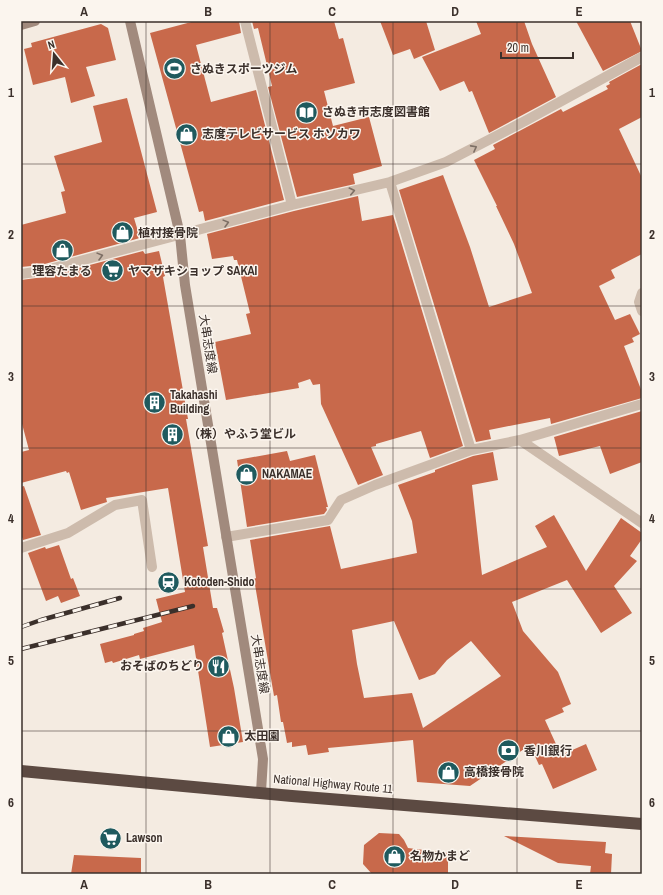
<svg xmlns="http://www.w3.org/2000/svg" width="663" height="895" viewBox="0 0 663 895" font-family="'Archivo Narrow','Noto Sans JP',sans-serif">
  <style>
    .building { fill: #c8694b; fill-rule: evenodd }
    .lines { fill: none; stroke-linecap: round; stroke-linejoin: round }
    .street { stroke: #cdbbac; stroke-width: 10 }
    .secondary { stroke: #a18a7d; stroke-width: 10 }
    .highway { stroke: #5c4a42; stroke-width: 12 }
    .rail-casing { stroke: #3b302b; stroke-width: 4.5 }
    .rail { stroke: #fbf5ee; stroke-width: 3; stroke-dasharray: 9; stroke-linecap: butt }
    .oneway { stroke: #7d6f65 }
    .grid { fill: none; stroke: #3b302b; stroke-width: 1; stroke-opacity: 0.55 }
    .labels { text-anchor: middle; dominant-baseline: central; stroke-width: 3; stroke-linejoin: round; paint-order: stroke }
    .poi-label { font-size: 12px; font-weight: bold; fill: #3b302b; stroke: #fbf5ee; text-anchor: start }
    .street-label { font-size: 12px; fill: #3b302b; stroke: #fbf5ee }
    .neatline { fill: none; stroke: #3b302b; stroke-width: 1.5 }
    .grid-label { font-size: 13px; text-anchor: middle; font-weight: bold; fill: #3b302b }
  </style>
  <rect width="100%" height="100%" fill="#f4ebe1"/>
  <path class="building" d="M195,21H239L241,33L196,45L211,102L256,90L284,200L205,221L203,211L199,212L150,33Z
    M252,21H334L339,39L343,38L355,83L324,91L333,126L369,117L382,166L353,174L355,184L297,197L268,87L272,86L258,28L254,29Z
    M380,21H426L435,50L414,59L410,49L393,55Z
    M476,21H524L532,44L556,97L489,133L472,91L469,92L464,81L440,91L422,57L481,34Z
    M576,21H630L642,51L603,71Z
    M101,24L108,28L116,60L86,67L95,96L71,103L65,77L33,85L24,49L32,47L31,43Z
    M642,64V117L619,129L642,178V254L611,270L615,278L599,286L615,320L630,314L640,334L632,338L634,342L624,346L642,392V398L551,424L550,418L489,430L491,439L476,442L399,190L443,175L470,247L489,307L532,293L514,244L496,206H497L474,160L495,149L493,145L561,109L563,112L608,89L606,86L610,84L609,82Z
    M127,98L157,212L134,218L140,238L41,265L21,267V225L66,213L61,192L65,191L54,156L102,142L93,106Z
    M358,196L362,221L393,215L463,446L430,458L421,431L376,444V446L371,447L383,475L358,485L321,404L320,384L313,385L310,379L298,383L299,388L226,400L215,342L251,334L246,314L250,313L237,260H234L233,256L212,259L207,234L294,211Z
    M143,251L145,254L159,251L165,276L163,277L188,419H186L208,546L203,547L213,608H217L224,632L222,633L234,688L243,742L210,747L194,645L140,659L139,655L113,663L112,661L105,663L100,644L134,635V634L144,631L143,628L162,622L156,599L185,592L168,488L106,498L107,502L81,510L69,472L67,473L66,471L21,483V452L29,450L21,420V280L44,277Z
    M642,411V462L610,474L600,446L559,456L554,437Z
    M287,451L290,461L315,455L328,507H326L327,510L324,514L247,527L237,460Z
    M493,452L498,480L472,485L482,575L547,547L535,526L554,515L586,571L621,518L642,533V539L630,556L637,561L614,586L632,613L601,633L567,580L512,602L523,631L558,672L571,704L562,708L564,712L545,720L561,755L586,744L597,770L553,789L542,764L539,765L530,745L470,786L417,782L413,740L328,748L329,752L308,755L306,745L292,747V742L287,743L283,722H281L277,695L274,696L254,579L256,578L250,540L330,526L341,569L417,553L412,521L398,485L435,472V470L473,456ZM394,621L419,680L435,674L447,660L471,641L501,676L423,728L412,693L364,698L357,664L352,630Z
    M24,486L41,535L23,540L21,534V487Z
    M59,545L71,579L73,578L80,596L61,603L58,596L46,601L28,553L45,547L46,549Z
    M379,833L399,834L404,840L408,848L448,853V874H372L363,864L364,845Z
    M504,836L606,842L605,853L612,854L611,874H590L591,866L558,863Z
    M74,855L141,858V874H71Z"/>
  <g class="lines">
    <path class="street" d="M245,21L292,205
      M390,182L471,450
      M21,274L42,271L292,205L390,182L446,162L525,121L642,57
      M642,293L639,302L642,311
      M520,440L642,404
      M226,537L328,520L341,500L375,485L471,450L520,440L642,523
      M21,548L68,533L115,505L142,500L152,567"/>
    <path class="secondary" d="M130,21L180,235L185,285L263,759L261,792
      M21,25L35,21"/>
    <path class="highway" d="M21,771L292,796L642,824"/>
    <defs>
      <path id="rail" d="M21,627L41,620L120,598
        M21,649L193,606"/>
    </defs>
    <use href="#rail" class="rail-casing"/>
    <use href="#rail" class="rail"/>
  </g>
  <defs><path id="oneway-chevron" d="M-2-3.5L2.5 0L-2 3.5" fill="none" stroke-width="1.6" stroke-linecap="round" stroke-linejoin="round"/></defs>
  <g class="oneway">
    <use href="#oneway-chevron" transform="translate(474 148) rotate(-28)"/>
    <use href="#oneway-chevron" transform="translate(352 191) rotate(-13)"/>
    <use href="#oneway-chevron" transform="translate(226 223) rotate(-15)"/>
    <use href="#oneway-chevron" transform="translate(100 256) rotate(-15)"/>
  </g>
  <path class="grid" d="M146,21V874M270,21V874M393,21V874M517,21V874M21,164H642M21,306H642M21,448H642M21,589H642M21,731H642"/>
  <defs>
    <symbol id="stadium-disc" viewBox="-11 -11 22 22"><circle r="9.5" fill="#1f5a5e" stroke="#fbf5ee"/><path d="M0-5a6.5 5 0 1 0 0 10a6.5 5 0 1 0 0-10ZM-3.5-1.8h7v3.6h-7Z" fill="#fff"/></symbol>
    <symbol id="library-disc" viewBox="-11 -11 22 22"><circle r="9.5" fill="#1f5a5e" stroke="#fbf5ee"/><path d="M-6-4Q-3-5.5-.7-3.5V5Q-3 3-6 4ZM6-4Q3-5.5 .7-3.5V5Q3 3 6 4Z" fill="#fff"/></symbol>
    <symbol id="shop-disc" viewBox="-11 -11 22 22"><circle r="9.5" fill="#1f5a5e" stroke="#fbf5ee"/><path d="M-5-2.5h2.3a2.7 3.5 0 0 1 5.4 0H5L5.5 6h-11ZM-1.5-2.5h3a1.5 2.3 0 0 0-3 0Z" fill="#fff"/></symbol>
    <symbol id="supermarket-disc" viewBox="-11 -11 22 22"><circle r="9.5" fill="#1f5a5e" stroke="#fbf5ee"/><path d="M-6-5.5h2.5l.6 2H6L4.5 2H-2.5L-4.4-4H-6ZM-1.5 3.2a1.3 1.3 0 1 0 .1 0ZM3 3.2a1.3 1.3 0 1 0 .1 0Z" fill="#fff"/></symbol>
    <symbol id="building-disc" viewBox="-11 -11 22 22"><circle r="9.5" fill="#1f5a5e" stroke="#fbf5ee"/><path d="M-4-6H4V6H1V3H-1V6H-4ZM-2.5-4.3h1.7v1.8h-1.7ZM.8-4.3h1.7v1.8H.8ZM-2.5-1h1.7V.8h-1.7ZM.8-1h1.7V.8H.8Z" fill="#fff"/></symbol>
    <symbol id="station-disc" viewBox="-11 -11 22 22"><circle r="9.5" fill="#1f5a5e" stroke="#fbf5ee"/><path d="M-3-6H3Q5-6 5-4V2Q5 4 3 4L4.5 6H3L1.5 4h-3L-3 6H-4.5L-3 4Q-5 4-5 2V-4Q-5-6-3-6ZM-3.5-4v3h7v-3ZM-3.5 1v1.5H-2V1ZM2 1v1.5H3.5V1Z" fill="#fff"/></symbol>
    <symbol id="restaurant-disc" viewBox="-11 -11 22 22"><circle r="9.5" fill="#1f5a5e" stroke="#fbf5ee"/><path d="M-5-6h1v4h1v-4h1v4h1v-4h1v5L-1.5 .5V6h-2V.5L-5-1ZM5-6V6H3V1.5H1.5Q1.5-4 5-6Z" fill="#fff"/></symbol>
    <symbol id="bank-disc" viewBox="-11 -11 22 22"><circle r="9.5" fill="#1f5a5e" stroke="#fbf5ee"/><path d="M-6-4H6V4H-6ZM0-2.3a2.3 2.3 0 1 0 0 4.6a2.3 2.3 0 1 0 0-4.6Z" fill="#fff"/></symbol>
  </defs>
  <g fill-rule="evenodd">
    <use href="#stadium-disc" x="162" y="56" width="25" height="25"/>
    <use href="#library-disc" x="294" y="100" width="25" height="25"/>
    <use href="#shop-disc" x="174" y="122" width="25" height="25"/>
    <use href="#shop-disc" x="110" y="220" width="25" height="25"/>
    <use href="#shop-disc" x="50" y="238" width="25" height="25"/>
    <use href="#supermarket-disc" x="100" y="258" width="25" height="25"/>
    <use href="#building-disc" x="142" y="390" width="25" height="25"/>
    <use href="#building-disc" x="160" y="422" width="25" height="25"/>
    <use href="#shop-disc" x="234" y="462" width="25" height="25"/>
    <use href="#station-disc" x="156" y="570" width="25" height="25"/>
    <use href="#restaurant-disc" x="206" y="654" width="25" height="25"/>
    <use href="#shop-disc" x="216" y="724" width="25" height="25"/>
    <use href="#bank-disc" x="496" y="738" width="25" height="25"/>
    <use href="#shop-disc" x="436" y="760" width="25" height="25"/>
    <use href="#supermarket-disc" x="98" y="826" width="25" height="25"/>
    <use href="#shop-disc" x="382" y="844" width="25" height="25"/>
  </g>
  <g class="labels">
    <g class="poi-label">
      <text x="190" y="69">さぬきスポーツジム</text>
      <text x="322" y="112">さぬき市志度図書館</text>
      <text x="202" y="134">志度テレビサービス ホソカワ</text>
      <text x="138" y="233">植村接骨院</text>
      <text x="62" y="271" text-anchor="middle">理容たまる</text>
      <text x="128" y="271">ヤマザキショップ SAKAI</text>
      <text x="170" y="395">Takahashi<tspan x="170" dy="14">Building</tspan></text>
      <text x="188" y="434">（株）やふう堂ビル</text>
      <text x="262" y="474">NAKAMAE</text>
      <text x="184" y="582">Kotoden-Shido</text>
      <text x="204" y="666" text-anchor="end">おそばのちどり</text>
      <text x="244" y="736">太田園</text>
      <text x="524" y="751">香川銀行</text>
      <text x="464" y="772">高橋接骨院</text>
      <text x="126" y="838">Lawson</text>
      <text x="410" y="856">名物かまど</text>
    </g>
    <g class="street-label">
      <text transform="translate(208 344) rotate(81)">大串志度線</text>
      <text transform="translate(260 664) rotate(81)">大串志度線</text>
      <text transform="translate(333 784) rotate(5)">National Highway Route 11</text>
    </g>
  </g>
  <rect width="663" height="895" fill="none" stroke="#fbf5ee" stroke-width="44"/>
  <g transform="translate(54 54) rotate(343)" stroke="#fbf5ee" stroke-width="3" paint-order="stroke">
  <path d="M0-3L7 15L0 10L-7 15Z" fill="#3b302b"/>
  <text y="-6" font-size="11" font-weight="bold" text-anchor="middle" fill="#3b302b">N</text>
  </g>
  <path d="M501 52v6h72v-6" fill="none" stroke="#3b302b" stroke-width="2"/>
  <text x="507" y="52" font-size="12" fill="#3b302b" stroke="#fbf5ee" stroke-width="3" paint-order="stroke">20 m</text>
  <rect x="22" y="22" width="619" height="851" class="neatline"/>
  <g class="grid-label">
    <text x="84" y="16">A</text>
    <text x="208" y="16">B</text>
    <text x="332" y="16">C</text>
    <text x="455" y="16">D</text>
    <text x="579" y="16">E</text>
    <text x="11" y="97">1</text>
    <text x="652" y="97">1</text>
    <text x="11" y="239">2</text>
    <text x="652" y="239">2</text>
    <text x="11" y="381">3</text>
    <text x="652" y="381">3</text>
    <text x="11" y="523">4</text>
    <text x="652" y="523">4</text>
    <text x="11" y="665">5</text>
    <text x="652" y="665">5</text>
    <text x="11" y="807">6</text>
    <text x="652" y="807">6</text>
    <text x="84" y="889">A</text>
    <text x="208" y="889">B</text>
    <text x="332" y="889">C</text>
    <text x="455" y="889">D</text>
    <text x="579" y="889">E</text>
  </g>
</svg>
